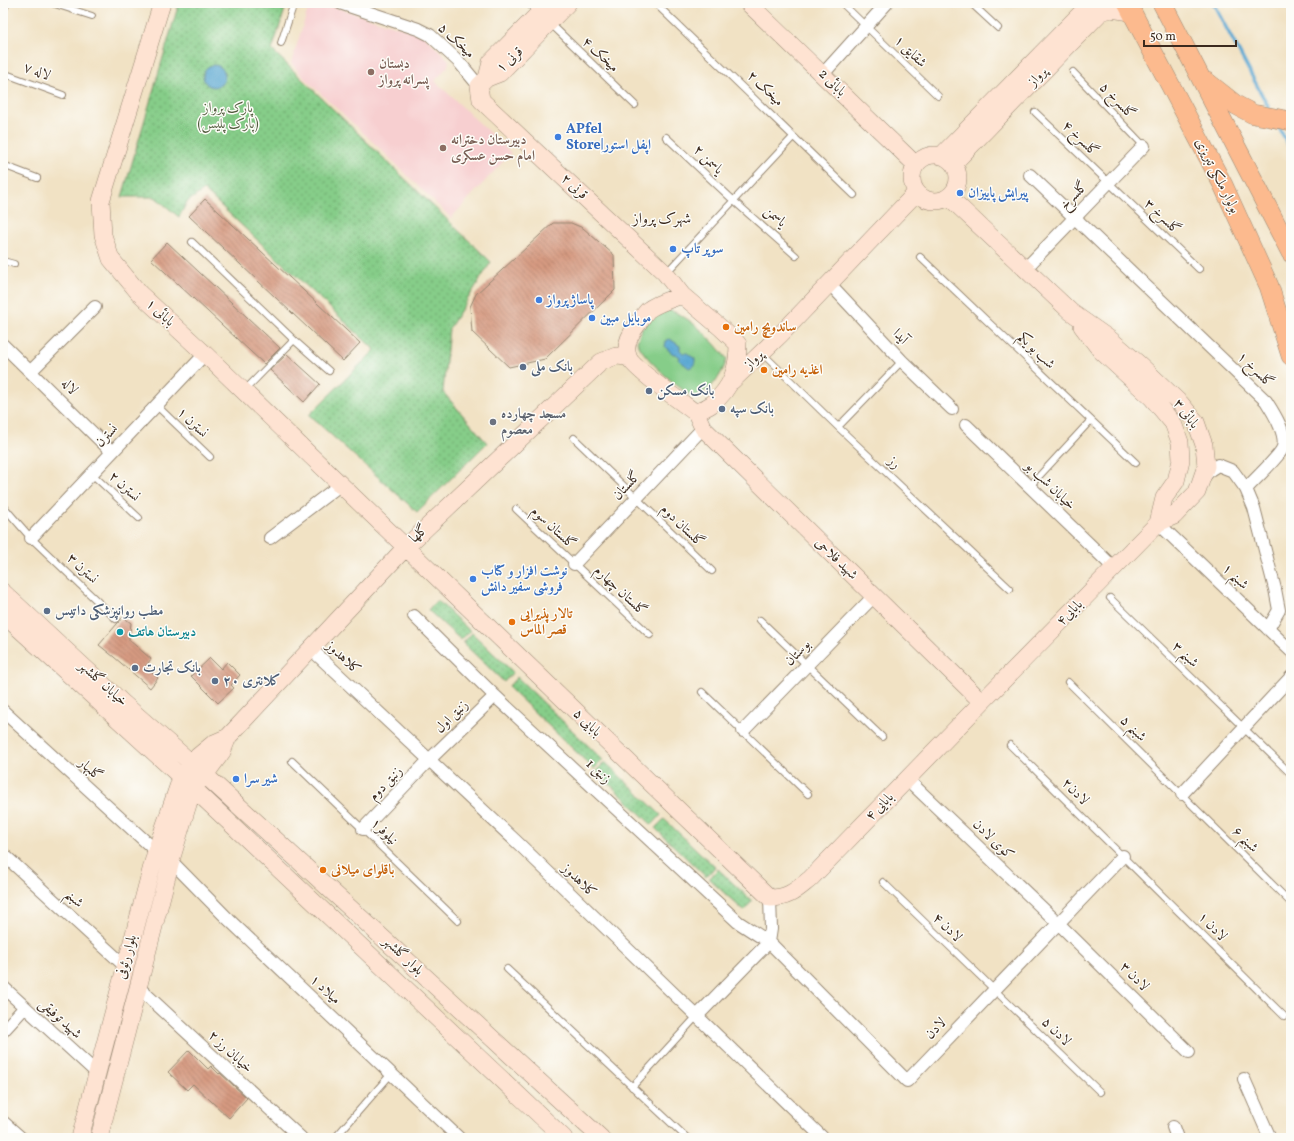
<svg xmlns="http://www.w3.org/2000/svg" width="1294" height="1141" viewBox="0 0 1294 1141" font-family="Vollkorn,Amiri,serif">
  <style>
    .built { fill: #f7cfd0 }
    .grass { fill: #86cd89; stroke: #607c54 }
    .park { fill: url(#park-dots); stroke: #607c54 }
    .water { fill: #57a6d1; stroke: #496878 }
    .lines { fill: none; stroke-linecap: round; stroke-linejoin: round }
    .stream { stroke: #57a6d1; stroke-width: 3.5 }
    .building { fill: url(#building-back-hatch) }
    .lane-casing { stroke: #968671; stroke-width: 8 }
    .street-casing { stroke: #968671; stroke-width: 14 }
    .secondary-casing { stroke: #968671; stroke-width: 18 }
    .primary-casing { stroke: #968671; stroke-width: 20 }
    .lane { stroke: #fff; stroke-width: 6 }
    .street { stroke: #fff; stroke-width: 12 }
    .secondary { stroke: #fee3d2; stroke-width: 17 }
    .primary { stroke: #fcba8e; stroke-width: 19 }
    .education-dot { fill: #8d6e63; stroke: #fdfcf7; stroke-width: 1.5 }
    .shop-dot { fill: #3f7fe0; stroke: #fdfcf7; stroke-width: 1.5 }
    .food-dot { fill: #e8710a; stroke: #fdfcf7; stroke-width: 1.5 }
    .service-dot { fill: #5c6f8a; stroke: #fdfcf7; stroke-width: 1.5 }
    .worship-dot { fill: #6b7280; stroke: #fdfcf7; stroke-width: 1.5 }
    .culture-dot { fill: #0f9aa8; stroke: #fdfcf7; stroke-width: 1.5 }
    .labels { text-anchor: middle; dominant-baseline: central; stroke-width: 3; stroke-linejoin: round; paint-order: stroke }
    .street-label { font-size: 14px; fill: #3b2a1e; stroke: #fdfcf7 }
    .education-label { font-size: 14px; font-weight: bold; fill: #785e54; stroke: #fdfcf7; text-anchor: start }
    .park-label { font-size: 14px; fill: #525b3e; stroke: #fdfcf7 }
    .shop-label { font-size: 14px; font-weight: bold; fill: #366cbe; stroke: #fdfcf7; text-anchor: start }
    .food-label { font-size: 14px; font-weight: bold; fill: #c56008; stroke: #fdfcf7; text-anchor: start }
    .service-label { font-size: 14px; font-weight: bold; fill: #4e5e75; stroke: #fdfcf7; text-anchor: start }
    .worship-label { font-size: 14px; font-weight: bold; fill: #5b616d; stroke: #fdfcf7; text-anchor: start }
    .culture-label { font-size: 14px; font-weight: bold; fill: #0d838f; stroke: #fdfcf7; text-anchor: start }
    .neighbourhood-label { font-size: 15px; fill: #3b2a1e; stroke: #fdfcf7 }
  </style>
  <defs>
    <pattern id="park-dots" width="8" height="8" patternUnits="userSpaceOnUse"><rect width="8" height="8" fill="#86cd89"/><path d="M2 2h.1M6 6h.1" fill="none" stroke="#6fa76f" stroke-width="1.8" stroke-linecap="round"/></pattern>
    <pattern id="building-back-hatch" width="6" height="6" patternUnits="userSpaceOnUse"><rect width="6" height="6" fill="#d69a81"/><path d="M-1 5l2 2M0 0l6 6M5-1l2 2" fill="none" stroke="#af7e69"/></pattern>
  </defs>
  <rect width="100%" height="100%" fill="#fdfcf7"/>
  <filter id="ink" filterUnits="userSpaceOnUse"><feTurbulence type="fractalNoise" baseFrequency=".025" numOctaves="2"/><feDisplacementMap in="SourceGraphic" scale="8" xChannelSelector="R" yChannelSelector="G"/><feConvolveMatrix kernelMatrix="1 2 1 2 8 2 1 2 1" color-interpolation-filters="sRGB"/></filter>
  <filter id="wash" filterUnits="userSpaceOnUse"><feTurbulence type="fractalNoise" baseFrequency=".012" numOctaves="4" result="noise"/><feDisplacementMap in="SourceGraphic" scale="16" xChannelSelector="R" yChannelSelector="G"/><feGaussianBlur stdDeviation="0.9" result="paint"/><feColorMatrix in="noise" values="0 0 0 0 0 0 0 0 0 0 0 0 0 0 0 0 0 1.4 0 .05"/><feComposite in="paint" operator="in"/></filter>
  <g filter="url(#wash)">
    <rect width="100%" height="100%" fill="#f1e2c4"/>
    <path class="built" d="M310,3H322L423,35L449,60L448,66L435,81L511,153L451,218L375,144L305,79L291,63Z"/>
    <path class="grass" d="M668,310C691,316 713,341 727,359C721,377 712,390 694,397C679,389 644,359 637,342L642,328L659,311Z"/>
    <path class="park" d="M179,3H287L272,50L491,262L449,329L443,392L487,443L417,512L309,415L375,350L204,190L187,202L179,217L155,197H122Z
      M437,600L470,631L461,640L428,610Z
      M472,633L513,672L504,682L463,643Z
      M517,677L603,760L594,769L508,687Z
      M605,762L661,815L652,825L596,771Z
      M664,819L715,867L706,877L655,828Z
      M718,869L752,901L744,911L709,879Z"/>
    <path class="water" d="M203 76a11 11 0 1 1 22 0a11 11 0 1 1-22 0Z
      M670,339L680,346V350L683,353H687L695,359C695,364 694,366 689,368L679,360L680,357L675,354H673L665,347L666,340Z"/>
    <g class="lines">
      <path class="stream" d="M1213,3L1270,110
        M1278,126L1291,150"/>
    </g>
    <g id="blocks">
      <path class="building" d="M205,199L360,343L343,361L189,216Z
        M553,223H571L583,228L614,255L615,290L545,359L509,367L472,332L470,307L476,294Z
        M167,242L280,348L264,364L151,259Z
        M287,354L320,384L304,402L270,370Z
        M123,617L131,623L129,640L151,659L145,667L158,678L150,688L114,657L99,645Z
        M210,658L221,669L227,662L240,675L231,685L234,688L218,703L191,676Z
        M189,1050L208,1069L211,1066L219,1074L220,1073L247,1098L229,1118L193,1084L187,1090L168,1072Z"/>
    </g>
  </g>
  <g filter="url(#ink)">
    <use href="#blocks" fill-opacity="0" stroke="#968671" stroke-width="1"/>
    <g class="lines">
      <defs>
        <path id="lane" d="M52,3L92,16
          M528,3L539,13
          M655,3L854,195
          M842,3L938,96
          M971,3L998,28
          M550,23L635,105
          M281,43L294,3
          M1073,72L1144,146
          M3,73L63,95
          M1035,112L1199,269
          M666,137L734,201L796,256
          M3,165L37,178
          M192,242L294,340L329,371
          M920,257L1136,463
          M3,261L14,264
          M666,273L793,137
          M763,354L838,427L1010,589
          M244,391L294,340
          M156,405L210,457
          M838,427L902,361
          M574,438L712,571
          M92,474L139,518
          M1029,487L1091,420
          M3,505L10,514L31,538L116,619
          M516,509L650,635
          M1110,598L1291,774
          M760,620L882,737
          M1068,682L1291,903
          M702,692L808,794
          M1010,745L1284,1016
          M292,761L458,921
          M883,882L1100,1092
          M507,969L687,1138
          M632,1087L697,1016
          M335,1138L391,1074"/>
        <path id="street" d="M340,3L418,29L430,35L459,62L479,86
          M3,4V3
          M823,74L887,3
          M1030,175L1266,401C1273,412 1287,433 1283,447C1281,455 1253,481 1246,489L1254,508L1275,589L1279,610L1268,629
          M1026,268L1144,146
          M829,283L902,361L952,409
          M3,345L112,452
          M31,371L95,307
          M966,425L1114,568
          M1203,478L1210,470L1218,465L1233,471L1246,489
          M1158,523L1291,651
          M31,538L205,354
          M270,538L340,485
          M574,564L703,428
          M414,616L495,696L738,922L769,942L907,1081L1123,856
          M311,649L520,845L823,1138
          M3,711L156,851L171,861L226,917L459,1138
          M743,731L874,596
          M907,779L1058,923L1189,1052
          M1182,794L1291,677
          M363,829L429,760L495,696
          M3,854L125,966
          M3,987L97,1073
          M138,987L301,1138
          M697,1016L769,942L771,929L770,898
          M3,1031L25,1007
          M1244,1079L1270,1138
          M3,1122L21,1138
          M1173,1127L1177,1138"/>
        <path id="secondary" d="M162,3L101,201L103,235L111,259L139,293L205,354L770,898C789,898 796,890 810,879L982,702L1158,523L1174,516L1197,492L1206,466L1204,445L1196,422L1181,404L1140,365L1111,340L1071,312L949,197
          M568,3L500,73L487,78L479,86L481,100L665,273L682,295
          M748,3L916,165
          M487,78L491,62L549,3
          M912 178a23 23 0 1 1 46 0a23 23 0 1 1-46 0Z
          M941,156L1091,3
          M953,164L1101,12L1111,9L1131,12
          M682,295L721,328L738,344C738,368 732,388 712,404C708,407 701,410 696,413C684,404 630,366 628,356C624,345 631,333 637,325C641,320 644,314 648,310C657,303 671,299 682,295Z
          M1082,326L1101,351L1152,398L1173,423L1180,442L1181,460L1176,481L1164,498L1158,523
          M732,381L780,335L916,193
          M696,413L703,428L982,702
          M3,592L124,704L205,775L601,1138
          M3,614L193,788L564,1138
          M80,1138L156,851L181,778L191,762L214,743L228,737L405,548L601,362L616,356L628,357
          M99,1138L172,857L193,788L205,775L222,752L228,737"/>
        <path id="primary" d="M1127,3L1223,185L1269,286L1291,356
          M1162,3L1291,253
          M1207,82L1236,105L1253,114L1291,121"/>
      </defs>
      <use href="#lane" class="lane-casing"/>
      <use href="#street" class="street-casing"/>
      <use href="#secondary" class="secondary-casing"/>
      <use href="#primary" class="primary-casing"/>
      <use href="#lane" class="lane"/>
      <use href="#street" class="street"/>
      <use href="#secondary" class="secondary"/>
      <use href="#primary" class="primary"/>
    </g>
  </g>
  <g class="education-dot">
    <circle cx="371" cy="72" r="4"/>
    <circle cx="443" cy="148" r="4"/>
  </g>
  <g class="shop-dot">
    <circle cx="558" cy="137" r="4"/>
    <circle cx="960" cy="193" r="4"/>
    <circle cx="673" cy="249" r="4"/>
    <circle cx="539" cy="300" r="4"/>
    <circle cx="592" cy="318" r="4"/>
    <circle cx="473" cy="579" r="4"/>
    <circle cx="236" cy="779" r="4"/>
  </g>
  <g class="food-dot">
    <circle cx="726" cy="327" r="4"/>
    <circle cx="764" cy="370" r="4"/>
    <circle cx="512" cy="622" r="4"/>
    <circle cx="323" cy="870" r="4"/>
  </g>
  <g class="service-dot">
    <circle cx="523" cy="367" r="4"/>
    <circle cx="649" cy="391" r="4"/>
    <circle cx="722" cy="409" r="4"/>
    <circle cx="47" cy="611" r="4"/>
    <circle cx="135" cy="668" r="4"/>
    <circle cx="215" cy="681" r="4"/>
  </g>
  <circle class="worship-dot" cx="493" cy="422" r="4"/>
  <circle class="culture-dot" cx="120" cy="632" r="4"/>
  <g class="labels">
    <g class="street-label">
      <text transform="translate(456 41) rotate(43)">میخک ۵</text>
      <text transform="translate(910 52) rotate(44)">شقایق ۱</text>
      <text transform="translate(600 55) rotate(43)">میخک ۴</text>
      <text transform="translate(510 60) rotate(-42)">قرنی ۱</text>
      <text transform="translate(37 72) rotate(20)">۷ لاله</text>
      <text transform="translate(1038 77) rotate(-46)">پرواز</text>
      <text transform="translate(832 83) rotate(44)">بابائی 2</text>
      <text transform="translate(765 89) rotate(44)">میخک ۲</text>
      <text transform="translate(1117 101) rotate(46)">گلسرخ ۵</text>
      <text transform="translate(1080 139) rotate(44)">گلسرخ ۴</text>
      <text transform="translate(708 160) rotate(44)">یاسمن ۲</text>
      <text transform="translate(1217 176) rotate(63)">بولوار ملکی تبریزی</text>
      <text transform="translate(574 187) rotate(43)">قرنی ۲</text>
      <text transform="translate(1074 196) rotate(-46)">گلسرخ</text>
      <text transform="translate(775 217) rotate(41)">یاسمن</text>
      <text transform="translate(1162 217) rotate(44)">گلسرخ ۳</text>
      <text transform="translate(160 313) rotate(43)">بابائی ۱</text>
      <text transform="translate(900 337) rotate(47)">آیدا</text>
      <text transform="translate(1036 351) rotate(44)">شب بو یکم</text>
      <text transform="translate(754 360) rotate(-44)">پرواز</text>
      <text transform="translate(1255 370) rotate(44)">گلسرخ ۱</text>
      <text transform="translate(69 387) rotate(45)">لاله</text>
      <text transform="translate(1186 414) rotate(53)">بابائی ۳</text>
      <text transform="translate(192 423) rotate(44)">نسترن ١</text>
      <text transform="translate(107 436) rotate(-46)">نسترن</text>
      <text transform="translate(894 463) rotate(43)">رز</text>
      <text transform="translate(627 486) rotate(-47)">گلستان</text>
      <text transform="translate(1050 486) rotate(44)">خیابان شب بو</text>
      <text transform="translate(124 487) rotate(43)">نسترن ٢</text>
      <text transform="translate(682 526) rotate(44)">گلستان دوم</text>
      <text transform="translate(553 528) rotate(43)">گلستان سوم</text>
      <text transform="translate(419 534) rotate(-44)">گلها</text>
      <text transform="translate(836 559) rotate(44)">شهید فلاحی</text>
      <text transform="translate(82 569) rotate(44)">نسترن ٣</text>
      <text transform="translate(1235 577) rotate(44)">شبنم ۱</text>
      <text transform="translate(620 591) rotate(43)">گلستان چهارم</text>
      <text transform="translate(1070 613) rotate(-45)">بابایی۴</text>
      <text transform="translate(798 653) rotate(-46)">بوستان</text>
      <text transform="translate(1185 655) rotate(44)">شبنم ۳</text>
      <text transform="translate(343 658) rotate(43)">کلاهدوز</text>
      <text transform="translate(103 684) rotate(42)">خیابان گلشهر</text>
      <text transform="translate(452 717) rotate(-45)">زنبق اول</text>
      <text transform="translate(587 723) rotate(44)">۵ بابایی</text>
      <text transform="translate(1133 729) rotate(45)">شبنم ۵</text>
      <text transform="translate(90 770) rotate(42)">گلبهار</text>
      <text transform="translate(598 772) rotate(43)">زنبق 1</text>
      <text transform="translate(386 784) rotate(-46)">زنبق دوم</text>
      <text transform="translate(1075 792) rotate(45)">لادن۲</text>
      <text transform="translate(880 807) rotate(-46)">بابایی ۴</text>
      <text transform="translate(384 832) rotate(44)">نیلوفر۱</text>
      <text transform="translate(993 840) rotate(44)">کوی لادن</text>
      <text transform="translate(1245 840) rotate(45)">شبنم ۶</text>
      <text transform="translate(579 881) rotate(44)">کلاهدوز</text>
      <text transform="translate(74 899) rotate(43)">شبنم</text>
      <text transform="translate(1212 927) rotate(45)">لادن ۱</text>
      <text transform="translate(947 928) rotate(44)">لادن ۴</text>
      <text transform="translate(403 956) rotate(43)">بلوار گلشهر</text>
      <text transform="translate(127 957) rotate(-75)">بلوار رئوفی</text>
      <text transform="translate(1134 977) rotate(45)">لادن ۳</text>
      <text transform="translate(325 990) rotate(43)">میلاد ۱</text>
      <text transform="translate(60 1019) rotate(42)">شهید توفیقی</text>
      <text transform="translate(936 1029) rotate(-46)">لادن</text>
      <text transform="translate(1056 1032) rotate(44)">لادن ۵</text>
      <text transform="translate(230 1052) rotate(43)">خیابان رز ۲</text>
    </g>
    <g class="education-label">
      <text x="379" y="64">دبستان<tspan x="379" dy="16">پسرانه پرواز</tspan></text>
      <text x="451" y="140">دبیرستان دخترانه<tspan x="451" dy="16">امام حسن عسکری</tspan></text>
    </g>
    <g class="park-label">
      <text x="228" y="108">پارک پرواز<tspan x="228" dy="16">(پارک پلیس)</tspan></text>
    </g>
    <g class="shop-label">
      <text x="566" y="129">APfel<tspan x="566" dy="16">Store|اپفل استور</tspan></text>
      <text x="968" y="193">پیرایش پاییزان</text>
      <text x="681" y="249">سوپر تاپ</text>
      <text x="547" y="300">پاساژ پرواز</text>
      <text x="600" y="318">موبایل مبین</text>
      <text x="481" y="571">نوشت افزار و کتاب<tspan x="481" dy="16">فروشی سفیر دانش</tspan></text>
      <text x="244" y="779">شیر سرا</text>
    </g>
    <g class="food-label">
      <text x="734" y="327">ساندویچ رامین</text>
      <text x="772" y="370">اغذیه رامین</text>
      <text x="520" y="614">تالار پذیرایی<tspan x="520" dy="16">قصر الماس</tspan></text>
      <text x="331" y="870">باقلوای میلانی</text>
    </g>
    <g class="service-label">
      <text x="531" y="367">بانک ملی</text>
      <text x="657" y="391">بانک مسکن</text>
      <text x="730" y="409">بانک سپه</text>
      <text x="55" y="611">مطب روانپزشکی داتیس</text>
      <text x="143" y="668">بانک تجارت</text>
      <text x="223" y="681">کلانتری ۲۰</text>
    </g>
    <g class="worship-label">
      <text x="501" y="414">مسجد چهارده<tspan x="501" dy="16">معصوم</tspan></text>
    </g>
    <g class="culture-label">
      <text x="128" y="632">دبیرستان هاتف</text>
    </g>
    <g class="neighbourhood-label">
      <text x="662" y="219">شهرک پرواز</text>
    </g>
  </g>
  <rect width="1294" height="1141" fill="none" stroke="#fdfcf7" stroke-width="16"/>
  <path d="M1144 40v6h92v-6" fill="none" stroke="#3b2a1e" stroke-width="2"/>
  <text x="1150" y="40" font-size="12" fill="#3b2a1e" stroke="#fdfcf7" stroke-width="3" paint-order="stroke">50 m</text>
</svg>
